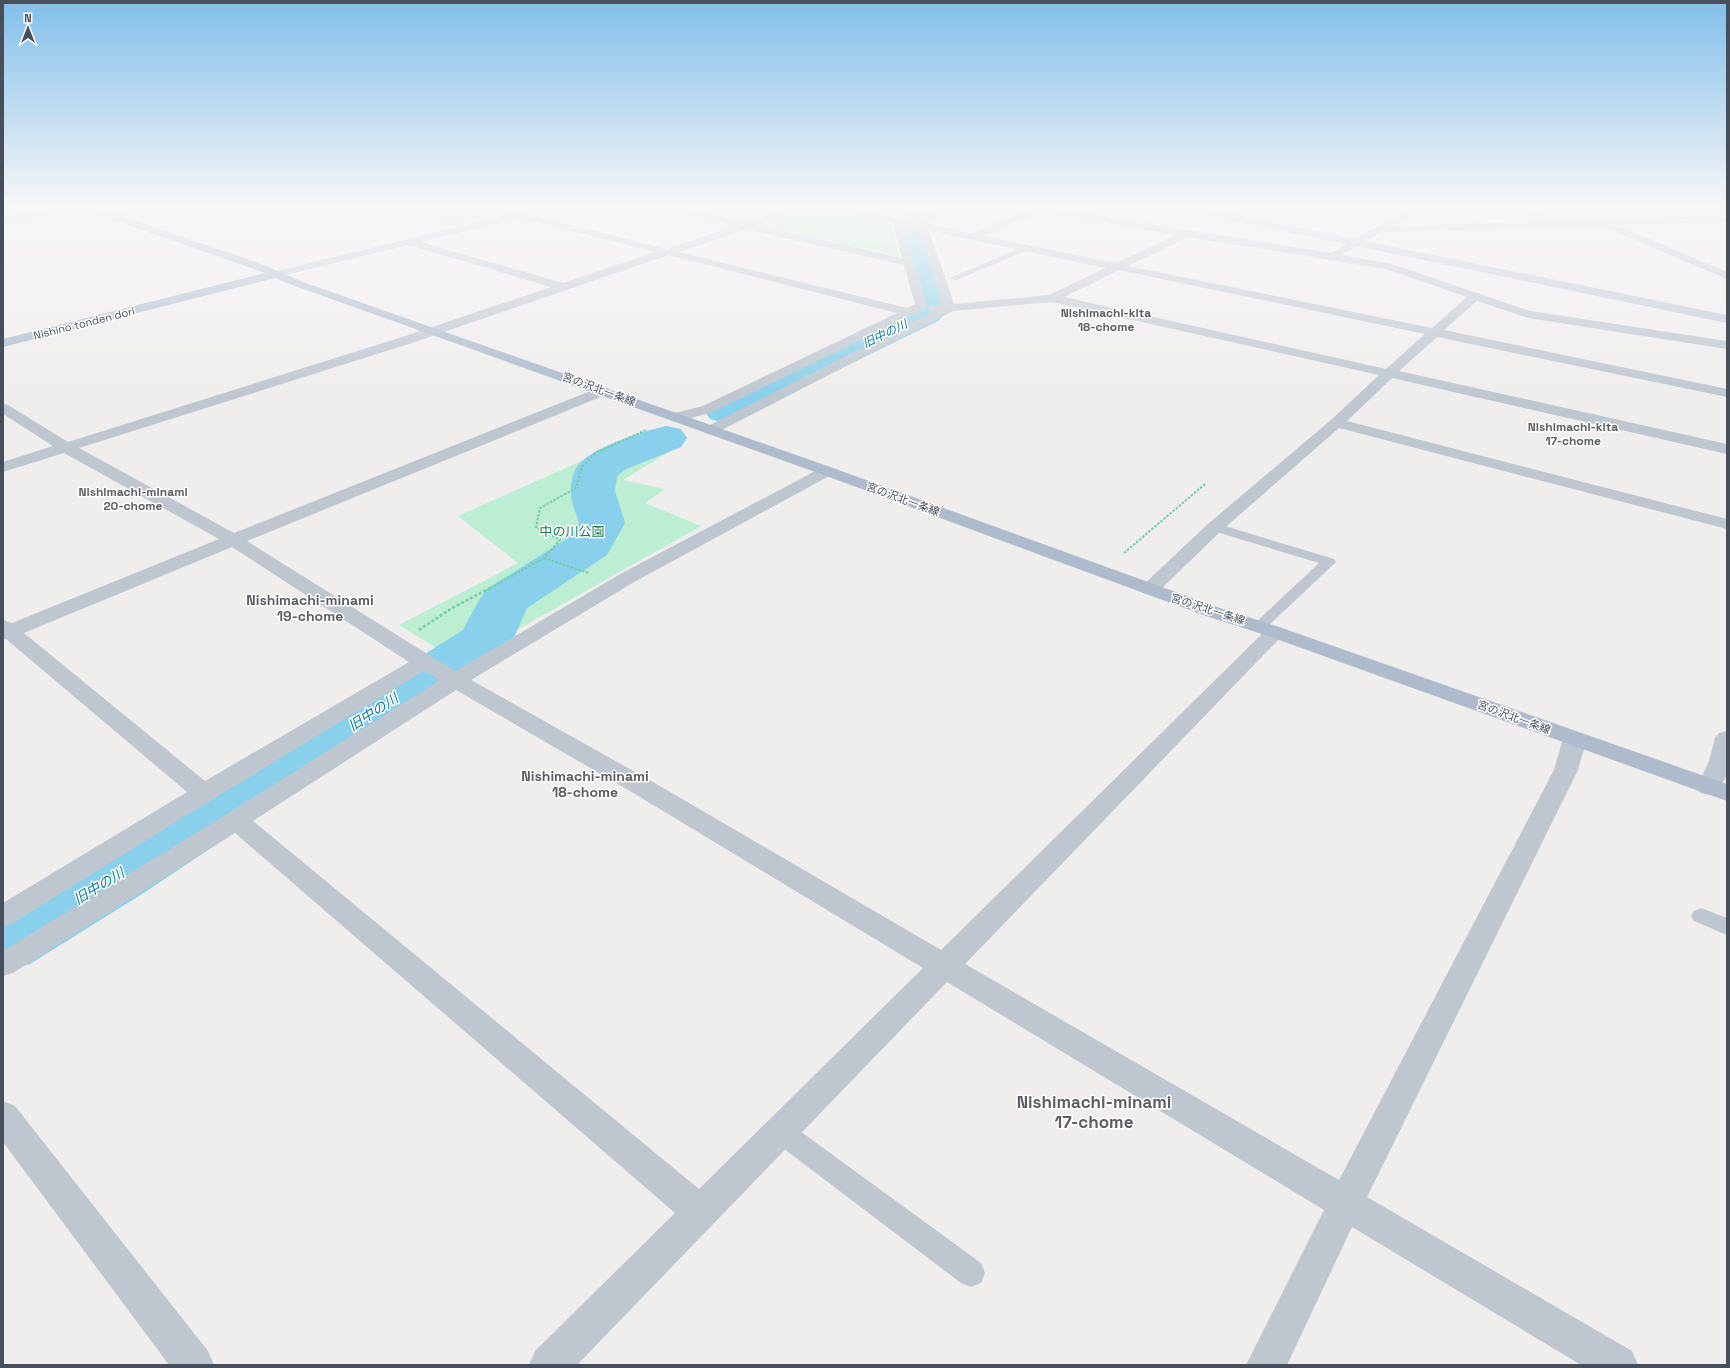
<svg xmlns="http://www.w3.org/2000/svg" width="1730" height="1368" viewBox="0 0 1730 1368" font-family="'Space Grotesk','Noto Sans JP',sans-serif">
  <style>
    .green { fill: #bbeed2 }
    .lines { fill: none; stroke-linecap: round; stroke-linejoin: round }
    .river { fill: #88d0eb; fill-rule: evenodd }
    .path-far1 { stroke: #73cca6; stroke-width: 2; stroke-dasharray: 2.5 1.5; stroke-linecap: butt }
    .path { stroke: #73cca6; stroke-width: 2.5; stroke-dasharray: 3 2; stroke-linecap: butt }
    .lane { fill: #bec7d0; fill-rule: evenodd }
    .street { fill: #bec7d0; fill-rule: evenodd }
    .secondary { fill: #c0c9d7; fill-rule: evenodd }
    .primary { fill: #adbbcd; fill-rule: evenodd }
    .labels { text-anchor: middle; dominant-baseline: central; stroke-width: 3; stroke-linejoin: round; paint-order: stroke }
    .far-street-label { font-size: 11px; fill: #464f5b; stroke: #fff }
    .far-neighbourhood-label { font-size: 12px; font-weight: bold; fill: #5a5d62; stroke: #fff }
    .far-water-label { font-size: 12px; font-style: italic; fill: #0c7da7; stroke: #fff }
    .park-label { font-size: 13px; fill: #177b50; stroke: #fff }
    .neighbourhood-label { font-size: 14px; font-weight: bold; fill: #5a5d62; stroke: #fff }
    .water-label { font-size: 14px; font-style: italic; fill: #0c7da7; stroke: #fff }
    .near-neighbourhood-label { font-size: 17px; font-weight: bold; fill: #5a5d62; stroke: #fff }
  </style>
  <rect width="100%" height="100%" fill="#f0eded"/>
  <path class="green" d="M412,205H526L530,206L448,226L426,219V208Z
    M815,207L892,223L899,256L759,226Z
    M642,434L677,447L623,480L665,489L645,503L701,526L460,662L399,625L518,563L458,516Z"/>
  <g class="lines">
    <path class="river" d="M920,205H951L948,210L924,224L922,227L950,303L940,320L738,419L724,423L710,419L704,411L710,403L916,307L918,303L896,227L904,213Z
      M666,426L681,429L687,438L681,447L626,469L617,476L615,491L625,523L607,555L527,608L513,640L505,652L142,894L30,964L3,972V907L92,858L312,725L463,630L479,600L487,589L571,536L579,523C576,513 570,500 571,490C571,480 574,468 581,462C597,446 644,431 666,426Z"/>
    <path class="path-far1" d="M1124,553L1205,484
      M544,558L589,573
      M490,588L544,558L560,540L536,527L540,508L576,488L582,467L595,453L646,430"/>
    <path class="path" d="M419,630L452,608L492,587"/>
    <path class="lane" d="M1025,246H1031L1032,248L957,280H954L950,278Z
      M1215,523L1334,559L1336,562L1265,629L1260,630L1255,629L1253,626L1255,623L1319,563L1210,530L1208,527L1210,524Z
      M1701,908L1727,918V935L1694,921L1691,916L1694,911Z
      M780,1120L789,1123L981,1263L985,1273L981,1283L971,1287L961,1283L771,1139L768,1131L771,1123Z"/>
    <path class="street" d="M71,205L87,206L82,209L3,224V218Z
      M153,205H174L169,208L111,219L106,216L111,213Z
      M650,205H668L745,222L796,205H811L809,207L756,225L902,258L893,223L820,208L815,205H835L896,218L907,212L912,215L906,220L916,222L944,205H956L926,224L972,233L1029,211L1010,207L1008,205H1032L1331,253L1415,205H1427L1393,226L1727,216V222L1617,225L1727,272V279L1606,228L1605,226L1382,232L1342,255L1392,264L1530,311L1727,341V349L1528,318L1477,301L1444,330L1727,389V397L1437,337L1399,371L1727,444V454L1392,378L1347,421L1727,519V529L1339,428L1221,531L1157,593L1150,595L1143,593L1140,589L1143,585L1209,523L1331,420L1379,375L1052,302L953,311L716,433L711,435L706,433L703,430L706,427L932,312L928,309L930,306L942,305L919,230L918,228L903,225L927,306L925,309L713,412L676,422L671,420L668,417L671,414L703,406L897,313L668,255L412,343L79,448L234,533L598,388L603,387L608,388L610,391L608,394L247,541L432,657L456,671L622,573L821,468L827,466L833,468L835,471L833,474L636,581L471,680L653,782L941,950L1268,628L1275,626L1282,628L1285,632L1282,636L965,964L1339,1180L1554,770L1563,739L1567,734L1575,732L1583,734L1587,739L1578,770L1367,1197L1632,1351L1638,1365H1581L1352,1227L1287,1365H1246L1324,1210L947,982L577,1365H529L535,1351L675,1213L235,833L13,973L3,976V951L227,814L440,680L424,671L213,799L13,923L3,927V903L187,792L6,639L3,640V620L12,623L219,539L64,453L3,472V462L53,446L3,414V404L8,405L68,442L402,337L551,287L406,244L405,242L410,239L563,283L656,252L536,222L514,218L512,216L514,214L536,216L667,249L734,226L652,207ZM1041,212L1176,235L1116,263L984,236ZM746,229L904,265L915,304L907,308L679,252ZM929,231L1106,268L1049,295L954,304ZM1188,237L1386,269L1467,297L1432,328L1128,266ZM1119,270L1425,334L1386,369L1064,297ZM232,547L409,662L205,781L24,633ZM456,690L635,794L923,968L699,1189L253,821Z
      M1470,205H1497L1538,211L1543,214L1538,217L1475,208Z
      M1727,731V774L1718,793L1709,795L1700,793L1697,787L1709,761L1715,738L1719,733Z
      M3,1101L15,1106L208,1351L214,1365H169L3,1142Z"/>
    <path class="secondary" d="M548,205H566L564,207L277,277L271,274L277,271Z
      M1168,205H1188L1727,315V323L1173,208Z"/>
    <path class="primary" d="M75,205H90L264,265L303,282L833,468L1220,608L1282,628L1727,784V801L1268,636L1206,616L821,474L295,286L275,278L3,347V339L265,273L77,207Z"/>
  </g>
  <linearGradient id="sky" x2="0" y2="1"><stop stop-color="#81bfe9"/><stop offset="0.52" stop-color="#f8f7f7"/><stop offset="1" stop-color="#f8f7f7" stop-opacity="0"/></linearGradient>
  <rect width="1730" height="397" fill="url(#sky)"/>
  <g class="labels">
    <g class="far-street-label">
      <text transform="translate(84 323) rotate(-14)">Nishino tonden dori</text>
      <text transform="translate(599 389) rotate(20)">宮の沢北一条線</text>
      <text transform="translate(903 499) rotate(20)">宮の沢北一条線</text>
      <text transform="translate(1208 609) rotate(18)">宮の沢北一条線</text>
      <text transform="translate(1514 717) rotate(20)">宮の沢北一条線</text>
    </g>
    <g class="far-neighbourhood-label">
      <text x="1106" y="313">Nishimachi-kita<tspan x="1106" dy="14">18-chome</tspan></text>
      <text x="1573" y="427">Nishimachi-kita<tspan x="1573" dy="14">17-chome</tspan></text>
      <text x="133" y="492">Nishimachi-minami<tspan x="133" dy="14">20-chome</tspan></text>
    </g>
    <g class="far-water-label">
      <text transform="translate(885 334) rotate(-26)">旧中の川</text>
    </g>
    <g class="park-label">
      <text x="572" y="531">中の川公園</text>
    </g>
    <g class="neighbourhood-label">
      <text x="310" y="600">Nishimachi-minami<tspan x="310" dy="16">19-chome</tspan></text>
      <text x="585" y="776">Nishimachi-minami<tspan x="585" dy="16">18-chome</tspan></text>
    </g>
    <g class="water-label">
      <text transform="translate(373 712) rotate(-33)">旧中の川</text>
      <text transform="translate(99 886) rotate(-31)">旧中の川</text>
    </g>
    <g class="near-neighbourhood-label">
      <text x="1094" y="1102">Nishimachi-minami<tspan x="1094" dy="20">17-chome</tspan></text>
    </g>
  </g>
  <rect width="1730" height="1368" fill="none" stroke="#464f5b" stroke-width="8"/>
  <g transform="translate(28 28)" stroke="#ffffff" stroke-width="3" paint-order="stroke">
  <path d="M0-3L7 15L0 10L-7 15Z" fill="#464f5b"/>
  <text y="-6" font-size="11" font-weight="bold" text-anchor="middle" fill="#464f5b">N</text>
  </g>
</svg>
